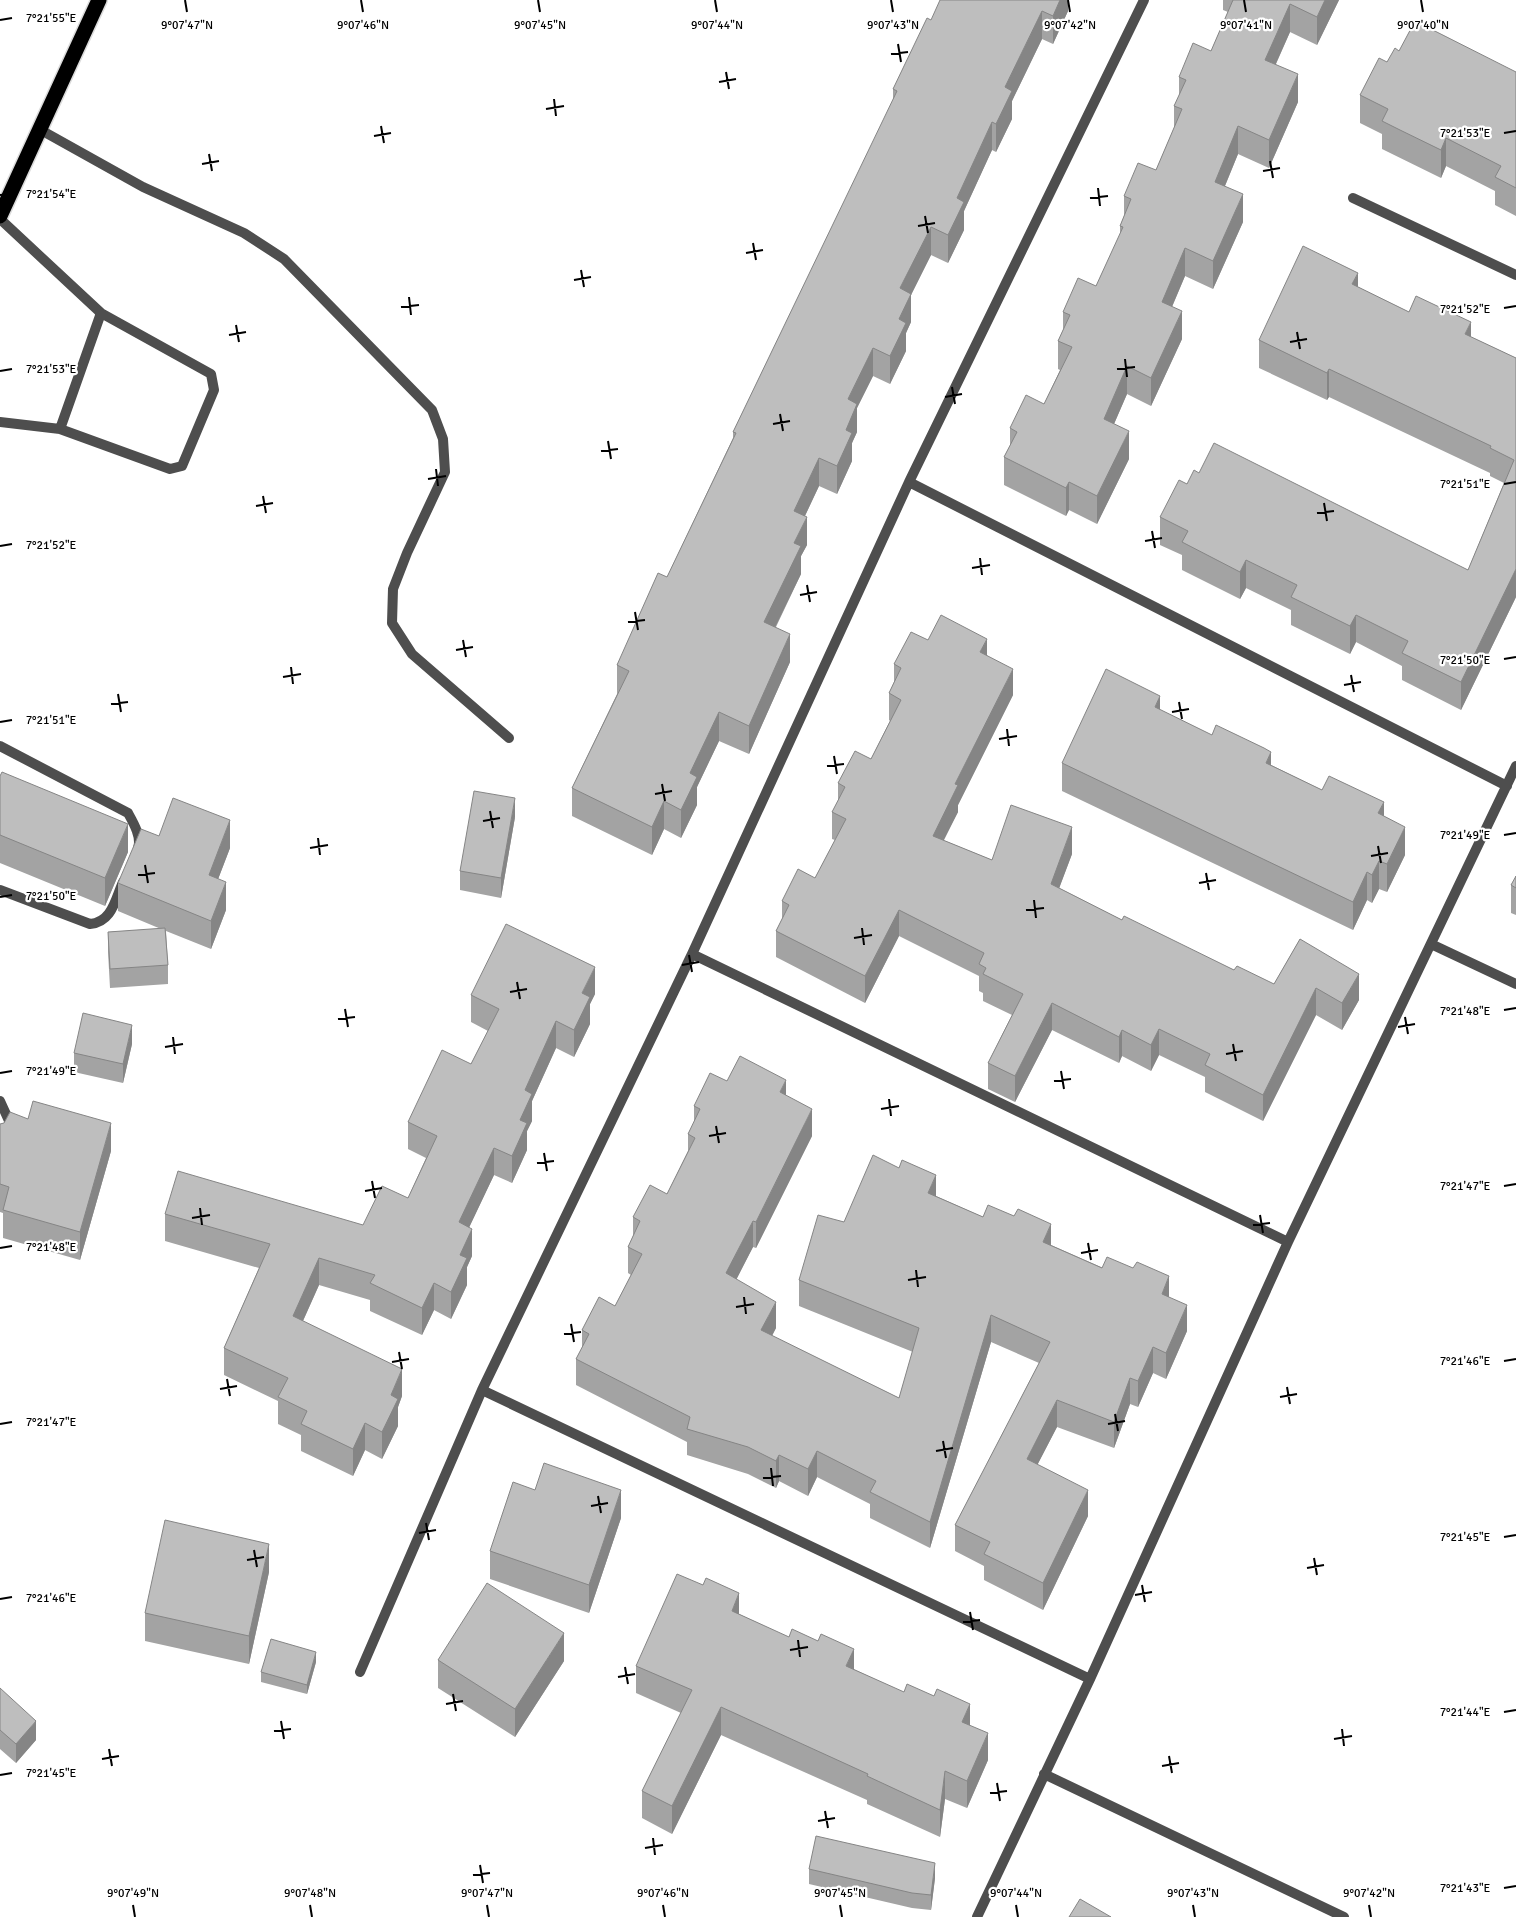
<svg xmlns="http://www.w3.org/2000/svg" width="1516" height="1917" viewBox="0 0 1516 1917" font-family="Signika,sans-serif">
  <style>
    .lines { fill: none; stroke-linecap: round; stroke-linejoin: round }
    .highway-casing { stroke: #dbdbdb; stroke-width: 18 }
    .lane { stroke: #4e4e4e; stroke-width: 10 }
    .street { stroke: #4e4e4e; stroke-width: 10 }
    .highway { stroke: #000; stroke-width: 15 }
    .wall { fill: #a3a3a3 }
    .shaded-wall { fill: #858585 }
    .building { fill: #bebebe; stroke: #858585 }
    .ticks { fill: none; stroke: #000; stroke-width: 2 }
    .ticks-label { font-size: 12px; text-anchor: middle; fill: #000; stroke: #fff; stroke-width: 4.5; stroke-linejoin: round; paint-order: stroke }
  </style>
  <rect width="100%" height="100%" fill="#fff"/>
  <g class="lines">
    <defs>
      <path id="highway" d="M0,216L99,0"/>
    </defs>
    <use href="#highway" class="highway-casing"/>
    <path class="lane" d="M39,129L143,187L244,233L284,259L432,410L443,439L445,472L407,553L393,589L392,623L412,654L509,738
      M0,219L101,313L60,429L0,422
      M60,429L170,469L182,466L214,390L211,374L101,313
      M0,746L128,813C133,822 142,837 138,848
      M0,890L90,924C112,922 115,900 123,882
      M0,1101L10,1123L0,1146"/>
    <path class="street" d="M1353,198L1516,275
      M909,482L1507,786
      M1431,944L1516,984
      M692,954L1288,1242
      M482,1390L1090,1679
      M360,1672L482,1390L692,954L909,482L1144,0
      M1044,1774L1344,1917
      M977,1917L1090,1679L1288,1242L1516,766"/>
    <use href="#highway" class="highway"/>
  </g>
  <path class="wall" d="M1068,0V11L1053,44L1042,39L1012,101V119L996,152L992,150L964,211V230L948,263L931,255L911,295V322L906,333V351L890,384L873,376L857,408V432L852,443V461L837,494L819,486L805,516L807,545L801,556V574L776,627L790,662L749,754L719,741L697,787V805L681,838L664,829L652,855L572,816V788L617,694V665L667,577L733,438V432L893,101V89L931,20Z
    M1223,0H1339L1317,45L1290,32L1276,64L1298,102L1269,168L1238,154L1225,186L1243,222L1213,289L1185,276L1172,307L1182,339L1151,406L1127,394L1114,424L1129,459L1097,524L1069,510L1066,516L1004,485V457L1010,446V428L1044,404L1060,370L1058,369V341L1063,330V312L1096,286L1120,235V226L1124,216V196L1156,170L1174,128V106L1179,96V77L1211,51L1228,12L1223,10Z
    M1399,51L1516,72V216L1495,205V191L1446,166L1441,178L1382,149V134L1360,123V95L1387,62Z
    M1358,287L1409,312L1471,337L1516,358V597L1461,710L1402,680V666L1356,642L1350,654L1291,625V610L1246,588L1240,599L1182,570V555L1160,545V517L1187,484L1199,473L1468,570L1504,483L1490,476V473L1329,397L1327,400L1259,368V340Z
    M928,640L987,655L1013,695L958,805V812L943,840L992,860L1072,854L1059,888L1122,920L1234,970L1274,984L1300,939L1359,1000L1342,1030L1316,1015L1263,1121L1205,1092V1077L1159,1055L1151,1071L1122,1056L1119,1063L1052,1030L1015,1102L988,1089V1063L1012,1015L983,1001V993L979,991V976L899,936L865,1003L776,957V931L782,919V901L815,878L835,840L832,839V812L838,802V783L871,759L890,721L889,720V693L894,682V664Z
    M1160,710L1271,765L1322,790L1384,816L1405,855L1387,892L1379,889L1372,903L1367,900L1353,930L1062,791V763Z
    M0,776L128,852L105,906L0,863Z
    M515,817L501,898L460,890V871Z
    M159,836L230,848L218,879L226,910L211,949L166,931L168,965V984L110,988L108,952V932L161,929L118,911V883Z
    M1516,876V915L1511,913V885Z
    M595,994L590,1004V1024L574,1057L556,1048L532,1101V1121L527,1131V1150L512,1183L494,1175L469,1227L472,1256L467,1267V1285L451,1319L434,1310L422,1335L370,1311V1300L319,1285L303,1321L402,1396L398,1407V1426L382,1459L365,1450L353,1476L301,1451V1435L278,1424V1401L224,1375V1348L259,1268L165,1241V1214L363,1225L408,1198L426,1158L408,1149V1122L471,1064L488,1031L471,1022V995Z
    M132,1044L123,1083L74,1072V1053Z
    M727,1081L786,1096L812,1136L756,1248L753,1247L736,1279L776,1328L772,1336L899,1398L913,1352L799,1306V1280L844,1222L936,1196L983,1217L1051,1245L1169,1297L1187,1331L1166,1379L1153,1373L1138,1407L1130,1404L1114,1448L1057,1427L1037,1465L1088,1516L1043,1610L984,1580V1566L955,1551V1525L1039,1363L991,1342L930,1548L870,1518V1504L817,1477L808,1496L779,1481L776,1488L748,1474L687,1455V1442L576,1385V1359L582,1348V1330L615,1306L631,1275L628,1273V1247L633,1236V1217L667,1194L688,1151V1134L694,1123V1106Z
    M0,1124L111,1151L80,1260L3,1238V1213L0,1212Z
    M621,1518L589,1613L490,1579V1551Z
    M269,1572L249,1664L145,1641V1613Z
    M739,1614L970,1725L988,1760L967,1808L945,1799L940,1837L867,1804V1800L721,1735L672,1834L642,1818V1791L681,1713L636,1693V1666Z
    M438,1660L564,1661L515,1737L438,1688Z
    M316,1662L307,1694L261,1682V1672Z
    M0,1688L36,1740L16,1763L0,1749Z
    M809,1869L935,1878L931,1910L912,1908L809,1884Z"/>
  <path class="shaded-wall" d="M1060,0H1068V11L1053,44V16Z
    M1325,0H1339L1317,45V17Z
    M1290,4V32L1265,88V60Z
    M1042,11V39L1012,101V119L996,152V124L1005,87Z
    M1298,74V102L1269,168V140Z
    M992,122V150L964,211V230L948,263V235L957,198Z
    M1238,126V154L1215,210V182Z
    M1446,138V166L1441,178V150Z
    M1243,194V222L1213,289V261Z
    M931,227V255L911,295V322L906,333V351L890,384V356L899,319L900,288Z
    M1185,248V276L1162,330V302Z
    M1358,273V300L1352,284Z
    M1182,311V339L1151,406V378Z
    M1471,322V350L1465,334Z
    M873,348V376L857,408V432L852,443V461L837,494V466L846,430L848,399Z
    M1127,366V394L1104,447V419Z
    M1329,369V397L1327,400V373Z
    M1129,431V459L1097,524V496Z
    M819,458V486L794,539V511Z
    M1069,482V510L1066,516V488Z
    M807,517V545L801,556V574L764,650V622L794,543Z
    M1246,560V588L1240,599V572Z
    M1516,569V597L1461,710V682Z
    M1356,615V642L1350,654V626Z
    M790,634V662L749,754V726Z
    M987,639V665L980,652Z
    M1013,669V695L958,805V812L933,862V836L955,784Z
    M1160,696V724L1155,707Z
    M719,712V741L697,787V805L681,838V810L690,773Z
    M1271,752V780L1266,763Z
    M515,798V817L501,898V878Z
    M664,801V829L652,855V827Z
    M1384,802V830L1378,813Z
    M230,820V848L209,903V875Z
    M128,824V852L105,906V878Z
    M1072,827V854L1051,910V884Z
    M1405,827V855L1387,892V864Z
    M1379,861V889L1372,903V875Z
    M1367,872V900L1353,930V902Z
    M226,882V910L211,949V921Z
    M899,910V936L865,1003V976Z
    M595,967V994L590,1004V1024L574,1057V1030L582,993Z
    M1359,974V1000L1342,1030V1003Z
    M1316,988V1015L1263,1121V1095Z
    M1052,1003V1030L1015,1102V1076Z
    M556,1021V1048L532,1101V1121L527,1131V1150L512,1183V1156L525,1090Z
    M132,1025V1044L123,1083V1064Z
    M1159,1029V1055L1151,1071V1045Z
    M1122,1030V1056L1119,1063V1037Z
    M786,1080V1106L780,1092Z
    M812,1109V1136L756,1248V1222Z
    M111,1123V1151L80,1260V1232Z
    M494,1148V1175L459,1249V1222Z
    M936,1175V1201L928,1193Z
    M753,1221V1247L726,1300V1273Z
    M1051,1224V1250L1043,1242Z
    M472,1229V1256L467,1267V1285L451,1319V1292L460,1255Z
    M319,1258V1285L293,1343V1316Z
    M1169,1276V1303L1162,1294Z
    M434,1283V1310L422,1335V1308Z
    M776,1302V1328L761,1356V1330Z
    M1187,1305V1331L1166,1379V1353Z
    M991,1315V1342L930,1548V1522Z
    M1153,1347V1373L1138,1407V1381Z
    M402,1369V1396L398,1407V1426L382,1459V1432L391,1395Z
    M1130,1378V1404L1114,1448V1422Z
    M1057,1400V1427L1027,1485V1459Z
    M365,1423V1450L353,1476V1449Z
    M817,1451V1477L808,1496V1469Z
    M779,1455V1481L776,1488V1461Z
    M621,1490V1518L589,1613V1585Z
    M1088,1490V1516L1043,1610V1583Z
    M269,1544V1572L249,1664V1636Z
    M739,1593V1620L732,1611Z
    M564,1633V1661L515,1737V1709Z
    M854,1649V1676L846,1666Z
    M316,1652V1662L307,1694V1685Z
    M970,1704V1732L962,1722Z
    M721,1707V1735L672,1834V1806Z
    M36,1721V1740L16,1763V1744Z
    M988,1733V1760L967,1808V1781Z
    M945,1771V1799L940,1837V1810Z
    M935,1863V1878L931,1910V1895Z"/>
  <path class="building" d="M940,0H1060L1053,16L1042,11L1005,87L1012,91L996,124L992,122L957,198L964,202L948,235L931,227L900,288L911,294L899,319L906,323L890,356L873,348L848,399L857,404L846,430L852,433L837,466L819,458L794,511L807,517L794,543L801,546L764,622L790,634L749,726L719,712L690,773L697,777L681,810L664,801L652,827L572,788L629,671L617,665L658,573L667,577L736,433L733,432L897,91L893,89L927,18L931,20Z
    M1233,0H1325L1317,17L1290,4L1265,60L1298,74L1269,140L1238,126L1215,182L1243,194L1213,261L1185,248L1162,302L1182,311L1151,378L1127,366L1104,419L1129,431L1097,496L1069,482L1066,488L1004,457L1017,432L1010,428L1026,395L1044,404L1072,347L1058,341L1070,315L1063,312L1078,278L1096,286L1123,227L1120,226L1131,199L1124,196L1138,163L1156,170L1182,109L1174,106L1186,80L1179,77L1193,43L1211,51Z
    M1415,21L1516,72V188L1495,177L1501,166L1446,138L1441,150L1400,130L1382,121L1388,109L1360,95L1379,58L1387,62L1395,48L1399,51Z
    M1303,246L1358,273L1352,284L1409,312L1416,296L1471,322L1465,334L1516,358V569L1461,682L1402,653L1408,641L1356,615L1350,626L1291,597L1297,585L1246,560L1240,572L1182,542L1188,531L1160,517L1179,480L1187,484L1194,470L1199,473L1214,443L1468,570L1514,460L1490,448L1491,446L1329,369L1327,373L1259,340Z
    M941,615L987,639L980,652L1013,669L955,784L958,785L933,836L992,860L1011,805L1072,827L1051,884L1122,920L1124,916L1234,970L1237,966L1274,984L1300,939L1359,974L1342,1003L1316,988L1263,1095L1205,1065L1210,1054L1159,1029L1151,1045L1122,1030L1119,1037L1052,1003L1015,1076L988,1063L1023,994L983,974L986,968L979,964L984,953L899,910L865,976L776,931L789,905L782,901L798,869L815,878L846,819L832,812L845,787L838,783L855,751L871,759L901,700L889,693L901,668L894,664L911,632L928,640Z
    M1106,669L1160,696L1155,707L1212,735L1216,725L1264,748L1271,752L1266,763L1322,790L1329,776L1384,802L1378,813L1405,827L1387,864L1379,861L1372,875L1367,872L1353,902L1062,763Z
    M2,772L128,824L105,878L0,835V776Z
    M474,791L515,798L501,878L460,871Z
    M173,798L230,820L209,875L226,882L211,921L118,883L141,829L159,836Z
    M1516,876V888L1511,885Z
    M506,924L595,967L582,993L590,997L574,1030L556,1021L525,1090L532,1094L520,1120L527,1123L512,1156L494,1148L459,1222L472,1229L460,1255L467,1258L451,1292L434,1283L422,1308L370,1283L375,1275L319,1258L293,1316L402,1369L391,1395L398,1399L382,1432L365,1423L353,1449L301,1424L307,1411L278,1397L288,1378L224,1348L270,1244L165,1214L178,1171L363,1225L382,1186L408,1198L437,1136L408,1122L442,1050L471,1064L499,1009L471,995Z
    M165,928L168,965L110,969L108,932Z
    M83,1013L132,1025L123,1064L74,1053Z
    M740,1056L786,1080L780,1092L812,1109L756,1222L753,1221L726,1273L776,1302L761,1330L899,1398L919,1328L799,1280L818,1215L844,1222L873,1155L899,1168L902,1160L936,1175L928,1193L983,1217L988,1205L1014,1216L1018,1209L1051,1224L1043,1242L1102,1268L1107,1257L1133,1268L1137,1262L1169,1276L1162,1294L1187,1305L1166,1353L1153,1347L1138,1381L1130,1378L1114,1422L1057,1400L1027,1459L1088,1490L1043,1583L984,1554L990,1542L955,1525L1050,1342L991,1315L930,1522L870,1492L876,1481L817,1451L808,1469L779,1455L776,1461L748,1447L687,1429L690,1417L576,1359L589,1334L582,1330L599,1297L615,1306L642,1254L628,1247L640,1221L633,1217L650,1185L667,1194L695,1138L688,1134L700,1109L694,1106L710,1073L727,1081Z
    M33,1101L111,1123L80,1232L3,1210L9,1187L0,1184V1124L4,1123L10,1112L28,1119Z
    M544,1463L621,1490L589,1585L490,1551L513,1482L535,1490Z
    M165,1520L269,1544L249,1636L145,1613Z
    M677,1574L703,1585L706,1578L739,1593L732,1611L789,1637L792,1629L818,1641L821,1634L854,1649L846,1666L904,1692L907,1684L934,1696L937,1689L970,1704L962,1722L988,1733L967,1781L945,1771L940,1810L867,1776L868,1774L721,1707L672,1806L642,1791L692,1690L636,1666Z
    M487,1583L564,1633L515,1709L438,1660Z
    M271,1639L316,1652L307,1685L261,1672Z
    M0,1688L36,1721L16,1744L0,1730Z
    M816,1836L935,1863L931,1895L912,1893L809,1869Z
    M1080,1899L1111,1917H1069Z"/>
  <path class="ticks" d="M185,0L187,12M361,0L363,12M538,0L540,12M715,0L717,12M891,0L893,12M1068,0L1070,12M1244,0L1246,12M1421,0L1423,12M0,20L12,18M898,44L901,62M891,54L908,52M726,72L729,89M719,82L736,79M554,99L556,116M546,109L564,106M381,126L384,143M1504,133L1516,131M374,136L391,133M209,154L212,171M1270,161L1273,178M202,164L219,161M1263,171L1280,168M1098,188L1100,206M0,195L12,194M1090,198L1108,196M925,216L928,233M918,226L935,223M753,243L756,260M746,253L763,250M581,270L584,287M574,280L591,277M409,297L411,315M401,307L419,305M1504,308L1516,306M236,325L239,342M1297,332L1300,349M229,335L246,332M1290,342L1307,339M1125,359L1127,377M1117,369L1135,367M0,371L12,369M952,387L955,404M945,397L962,394M780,414L783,431M773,424L790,421M608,441L611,459M601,451L618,449M436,469L438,486M428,479L446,476M1504,484L1516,482M263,496L266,513M1324,503L1327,521M256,506L273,503M1317,513L1334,511M1152,531L1155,548M1145,541L1162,538M0,546L12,544M980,558L982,575M972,568L990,565M807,585L810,602M800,595L817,592M635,612L638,630M628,622L645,620M463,640L466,657M456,650L473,647M1504,659L1516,657M291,667L293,684M1351,675L1354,692M283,677L301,674M1344,685L1361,682M118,694L121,712M1179,702L1182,719M111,704L128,702M1172,712L1189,709M0,722L12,720M1007,729L1009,746M999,739L1017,736M834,756L837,774M827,766L844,764M662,784L665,801M655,794L672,791M490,811L493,828M483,821L500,818M1504,835L1516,833M318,838L320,855M1378,846L1381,863M310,848L328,845M1371,856L1388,853M145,865L148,883M1206,873L1209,890M138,875L155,873M1199,883L1216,880M0,897L12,895M1034,900L1036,918M1026,910L1044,908M862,928L864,945M854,938L872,935M689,955L692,972M682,965L699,962M517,982L520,999M510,992L527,989M345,1009L348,1027M1504,1010L1516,1008M1405,1017L1408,1034M338,1019L355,1017M1398,1027L1415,1024M173,1037L175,1054M1233,1044L1236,1061M165,1047L183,1044M1226,1054L1243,1051M1061,1071L1064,1089M0,1073L12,1071M1054,1081L1071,1079M889,1099L891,1116M881,1109L899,1106M716,1126L719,1143M709,1136L726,1133M544,1153L547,1171M537,1163L554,1161M372,1181L375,1198M1504,1186L1516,1184M365,1191L382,1188M200,1208L202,1225M1260,1215L1263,1233M192,1218L210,1215M1253,1225L1270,1223M1088,1243L1091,1260M0,1248L12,1246M1081,1253L1098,1250M916,1270L918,1287M908,1280L926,1277M744,1297L746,1314M736,1307L754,1304M571,1324L574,1342M564,1334L581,1332M399,1352L402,1369M1504,1361L1516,1359M392,1362L409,1359M227,1379L230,1396M1287,1387L1290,1404M220,1389L237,1386M1280,1397L1297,1394M1115,1414L1118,1431M0,1424L12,1422M1108,1424L1125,1421M943,1441L946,1458M936,1451L953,1448M771,1468L773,1486M763,1478L781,1476M598,1496L601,1513M591,1506L608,1503M426,1523L429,1540M419,1533L436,1530M1504,1537L1516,1535M254,1550L257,1567M1314,1558L1317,1575M247,1560L264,1557M1307,1568L1324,1565M1142,1585L1145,1602M1135,1595L1152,1592M0,1599L12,1597M970,1612L973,1630M963,1622L980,1620M798,1640L800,1657M790,1650L808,1647M625,1667L628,1684M618,1677L635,1674M453,1694L456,1711M446,1704L463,1701M1504,1712L1516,1710M281,1721L284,1739M1342,1729L1344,1746M274,1731L291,1729M1334,1739L1352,1736M109,1749L112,1766M1169,1756L1172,1773M102,1759L119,1756M1162,1766L1179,1763M0,1775L12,1773M997,1783L1000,1801M990,1793L1007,1791M825,1811L828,1828M818,1821L835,1818M653,1838L655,1855M645,1848L663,1845M480,1865L483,1883M473,1875L490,1873M1504,1888L1516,1886M133,1905L135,1917M310,1905L312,1917M487,1905L489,1917M663,1905L665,1917M840,1905L842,1917M1016,1905L1018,1917M1193,1905L1195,1917M1369,1905L1371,1917"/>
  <g class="ticks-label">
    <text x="51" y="22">7°21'55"E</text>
    <text x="1246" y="29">9°07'41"N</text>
    <text x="1423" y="29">9°07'40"N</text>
    <text x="187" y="29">9°07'47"N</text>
    <text x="363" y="29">9°07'46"N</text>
    <text x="540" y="29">9°07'45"N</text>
    <text x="717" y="29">9°07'44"N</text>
    <text x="893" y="29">9°07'43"N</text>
    <text x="1070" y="29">9°07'42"N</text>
    <text x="1465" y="137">7°21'53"E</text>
    <text x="51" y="198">7°21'54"E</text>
    <text x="1465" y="313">7°21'52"E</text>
    <text x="51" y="373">7°21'53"E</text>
    <text x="1465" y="488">7°21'51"E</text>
    <text x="51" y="549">7°21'52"E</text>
    <text x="1465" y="664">7°21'50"E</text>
    <text x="51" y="724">7°21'51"E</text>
    <text x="1465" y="839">7°21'49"E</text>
    <text x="51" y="900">7°21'50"E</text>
    <text x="1465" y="1015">7°21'48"E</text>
    <text x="51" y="1075">7°21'49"E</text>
    <text x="1465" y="1190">7°21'47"E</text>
    <text x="51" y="1251">7°21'48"E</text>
    <text x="1465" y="1365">7°21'46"E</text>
    <text x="51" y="1426">7°21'47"E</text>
    <text x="1465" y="1541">7°21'45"E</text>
    <text x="51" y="1602">7°21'46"E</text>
    <text x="1465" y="1716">7°21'44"E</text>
    <text x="51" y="1777">7°21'45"E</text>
    <text x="1465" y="1892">7°21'43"E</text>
    <text x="133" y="1897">9°07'49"N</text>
    <text x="310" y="1897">9°07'48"N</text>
    <text x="487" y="1897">9°07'47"N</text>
    <text x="663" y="1897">9°07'46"N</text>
    <text x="840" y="1897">9°07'45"N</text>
    <text x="1016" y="1897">9°07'44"N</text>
    <text x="1193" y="1897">9°07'43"N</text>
    <text x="1369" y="1897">9°07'42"N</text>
  </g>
</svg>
